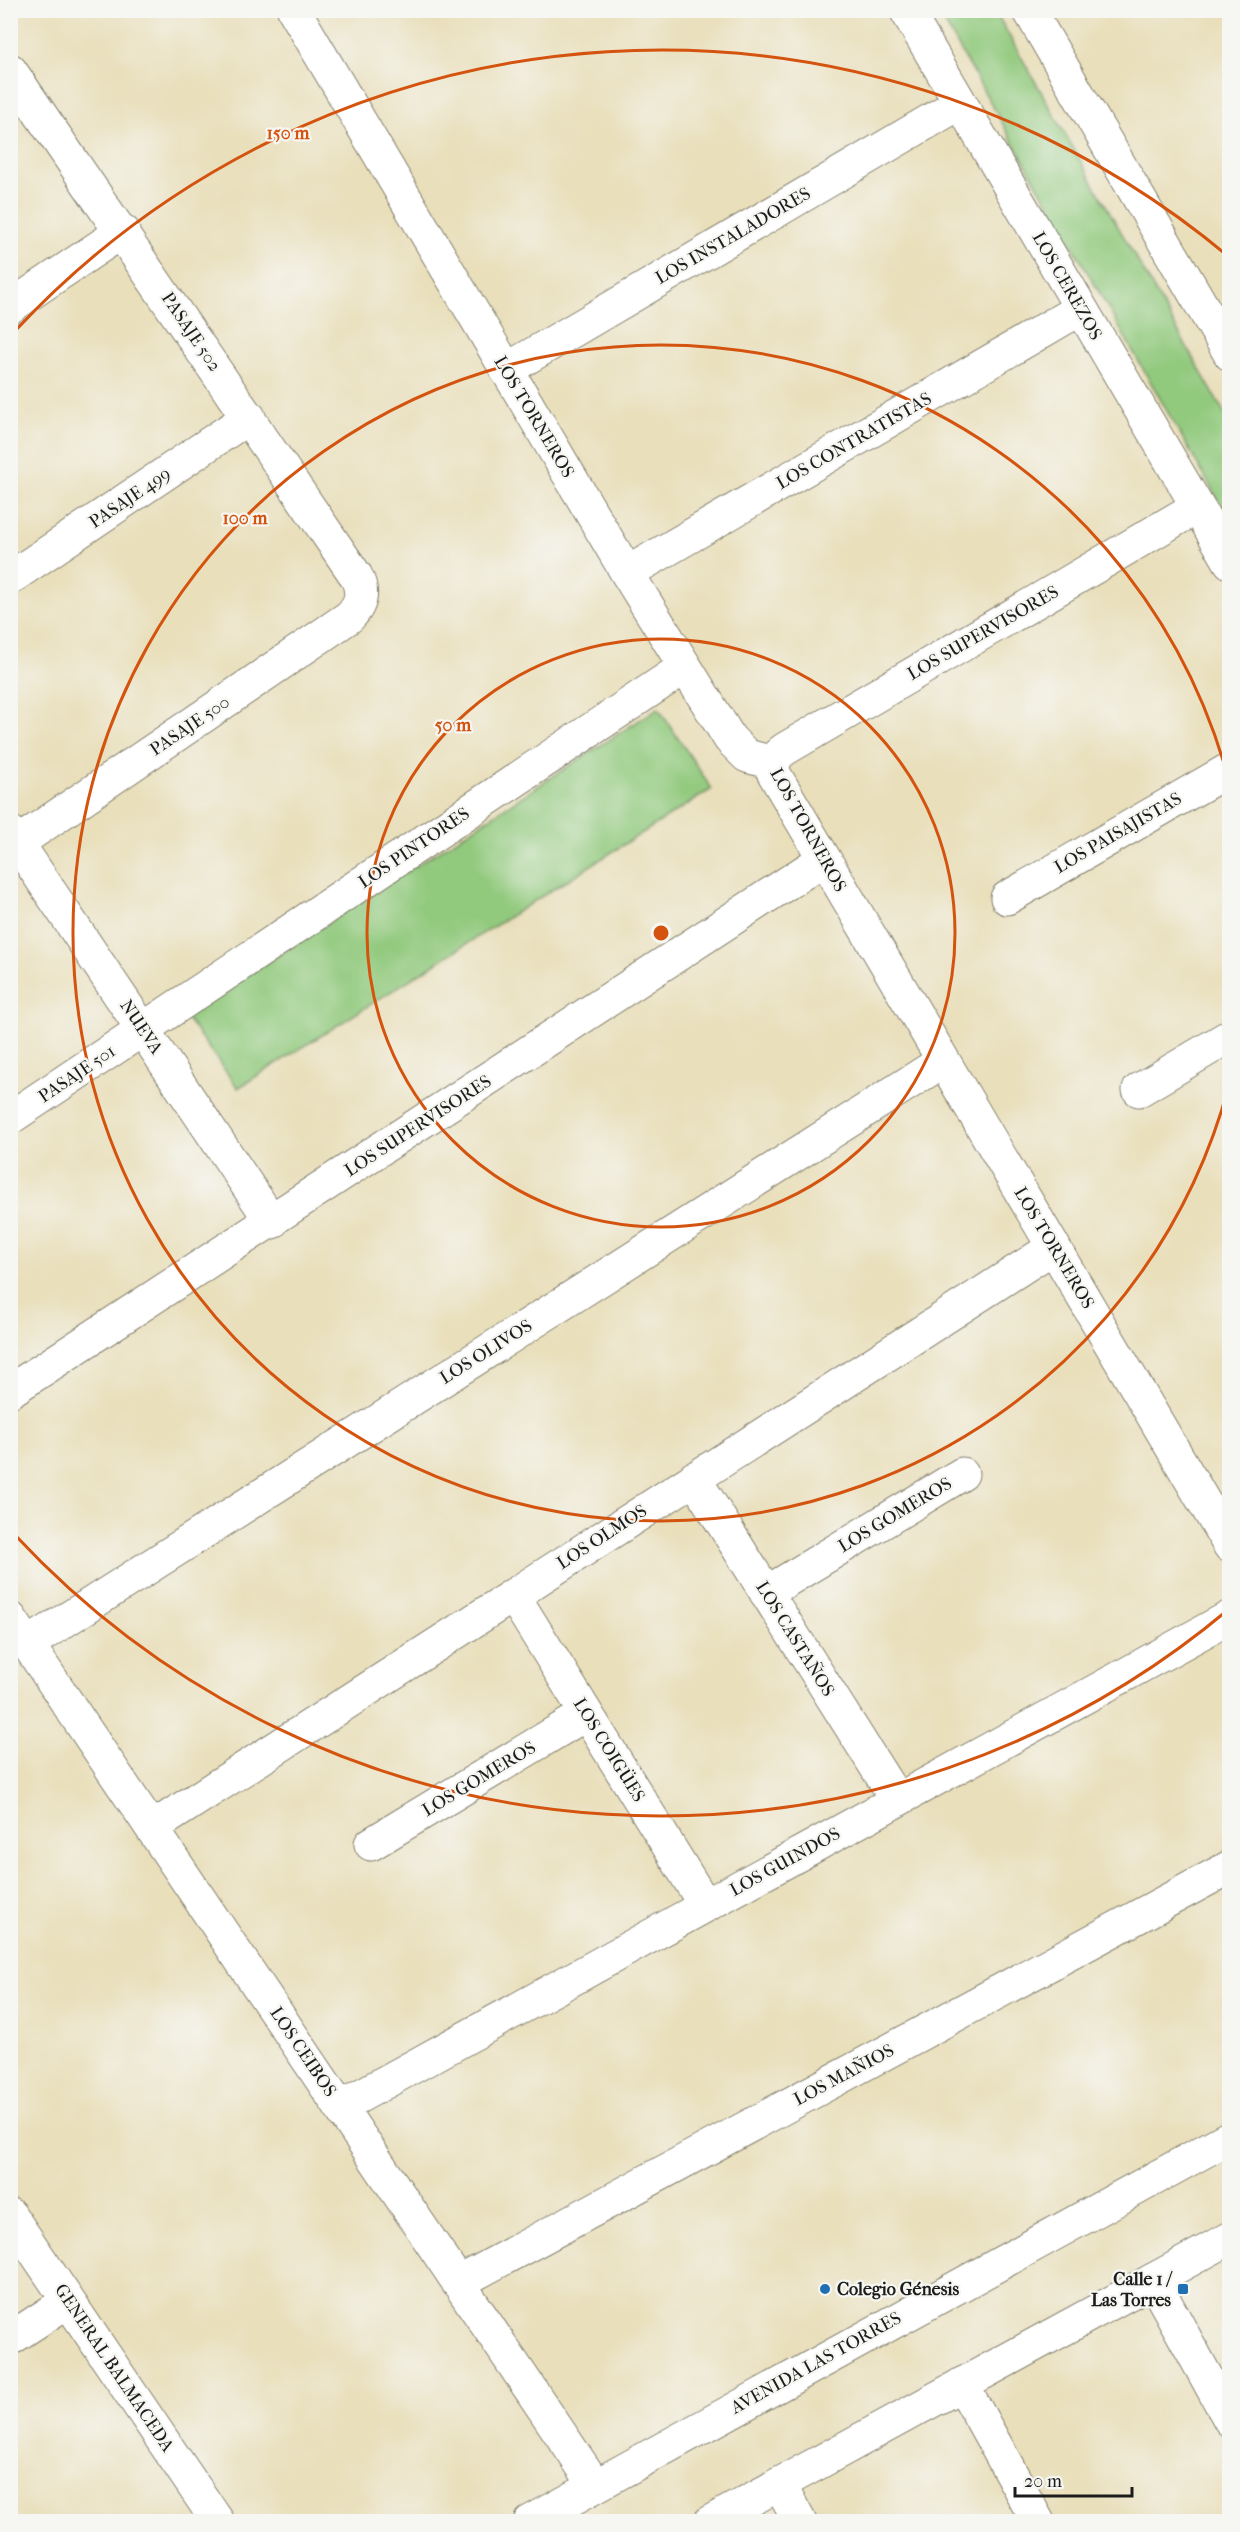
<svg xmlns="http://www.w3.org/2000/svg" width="1240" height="2532" viewBox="0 0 1240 2532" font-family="'IM FELL French Canon',serif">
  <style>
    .green { fill: #91c97d; stroke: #56724c; stroke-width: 1.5 }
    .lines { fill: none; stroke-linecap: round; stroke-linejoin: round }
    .minor-casing { stroke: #827e6c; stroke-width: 35 }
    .major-casing { stroke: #827e6c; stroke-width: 35 }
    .minor { stroke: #fff; stroke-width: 33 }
    .major { stroke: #fff; stroke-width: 33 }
    .ring { fill: none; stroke: #d4530e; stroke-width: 3 }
    .poi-dot { fill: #1f6fb2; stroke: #f6f6f2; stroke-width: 2 }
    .labels { text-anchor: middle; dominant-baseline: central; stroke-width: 4.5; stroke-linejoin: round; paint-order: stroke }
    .street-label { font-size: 18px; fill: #1c1c1c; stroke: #f6f6f2 }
    .poi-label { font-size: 18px; font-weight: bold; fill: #1c1c1c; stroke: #f6f6f2; text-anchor: end }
    .centre { fill: #d4530e; stroke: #f6f6f2; stroke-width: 3 }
    .ring-label { font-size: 18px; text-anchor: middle; font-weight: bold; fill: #d4530e; stroke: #f6f6f2; stroke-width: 4.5; stroke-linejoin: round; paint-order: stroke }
  </style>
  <rect width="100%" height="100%" fill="#f6f6f2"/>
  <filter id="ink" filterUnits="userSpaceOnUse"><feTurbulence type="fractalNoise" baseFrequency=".0167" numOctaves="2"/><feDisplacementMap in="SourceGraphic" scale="12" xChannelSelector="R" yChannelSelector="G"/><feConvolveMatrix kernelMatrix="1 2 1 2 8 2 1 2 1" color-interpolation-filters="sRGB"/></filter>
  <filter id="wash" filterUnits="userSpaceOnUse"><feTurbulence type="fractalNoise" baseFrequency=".008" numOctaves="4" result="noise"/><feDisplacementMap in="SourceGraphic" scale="24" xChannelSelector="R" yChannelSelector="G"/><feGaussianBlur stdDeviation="1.35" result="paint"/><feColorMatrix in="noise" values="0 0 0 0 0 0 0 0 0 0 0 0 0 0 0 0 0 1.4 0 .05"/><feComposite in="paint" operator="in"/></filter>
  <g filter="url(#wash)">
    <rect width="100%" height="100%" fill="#e9dfbb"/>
    <path class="green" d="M938,11H995L1229,421V519Z
      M658,708L712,789L238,1088L185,1016Z"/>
  </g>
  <g filter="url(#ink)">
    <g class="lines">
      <defs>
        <path id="minor" d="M294,10L627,573L730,739L747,756L773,763
          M906,10L1230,562
          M1029,10L1230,354
          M10,70L356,576C364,592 362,604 349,617L10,848
          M10,307L123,231
          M506,370L960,103
          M1197,507L785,749C776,755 773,761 773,772L1230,1546
          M627,573L1080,309
          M10,578L249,417
          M10,832L272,1222
          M1007,898L1230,769
          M1139,1090L1230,1036
          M10,1118L685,667
          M10,1391L824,859
          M694,1478L897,1800
          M766,1593L962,1474
          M513,1595L705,1905
          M10,1618L595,2485
          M28,1644L943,1061
          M152,1828L1054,1247
          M371,1844L586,1714
          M340,2107L1230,1617
          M10,2215L218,2522
          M1153,2280L1230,2420
          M458,2283L1230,1867
          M10,2339L68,2301
          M962,2384L1038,2522
          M779,2484L800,2522"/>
        <path id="major" d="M530,2522L1230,2137
          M710,2522L1230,2238"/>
      </defs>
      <use href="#minor" class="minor-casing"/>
      <use href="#major" class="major-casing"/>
      <use href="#minor" class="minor"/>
      <use href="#major" class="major"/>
    </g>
  </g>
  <g class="ring">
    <circle cx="661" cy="933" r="294"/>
    <path d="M1229 1085A588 588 0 1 1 1229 781"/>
    <path d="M1229 1609A883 883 0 0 1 15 1535M15 331A883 883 0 0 1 1229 257"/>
  </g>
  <g class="poi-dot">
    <circle cx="825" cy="2289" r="6"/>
    <rect x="1177" y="2283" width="12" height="12" rx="3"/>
  </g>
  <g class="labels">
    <g class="street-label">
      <text transform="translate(733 236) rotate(-30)">LOS INSTALADORES</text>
      <text transform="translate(1067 286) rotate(60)">LOS CEREZOS</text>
      <text transform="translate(191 332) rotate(56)">PASAJE 502</text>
      <text transform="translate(534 417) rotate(59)">LOS TORNEROS</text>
      <text transform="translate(854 441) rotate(-30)">LOS CONTRATISTAS</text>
      <text transform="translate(130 498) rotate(-34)">PASAJE 499</text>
      <text transform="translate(983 633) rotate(-30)">LOS SUPERVISORES</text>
      <text transform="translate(190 726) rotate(-34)">PASAJE 500</text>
      <text transform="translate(808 830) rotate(61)">LOS TORNEROS</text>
      <text transform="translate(1118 833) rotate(-30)">LOS PAISAJISTAS</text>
      <text transform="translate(414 848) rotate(-34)">LOS PINTORES</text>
      <text transform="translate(141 1027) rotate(56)">NUEVA</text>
      <text transform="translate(77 1074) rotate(-34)">PASAJE 501</text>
      <text transform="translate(418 1126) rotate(-33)">LOS SUPERVISORES</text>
      <text transform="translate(1054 1248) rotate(59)">LOS TORNEROS</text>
      <text transform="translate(486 1352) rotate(-32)">LOS OLIVOS</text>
      <text transform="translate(895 1515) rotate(-31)">LOS GOMEROS</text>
      <text transform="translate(602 1537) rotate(-33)">LOS OLMOS</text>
      <text transform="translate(795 1639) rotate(58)">LOS CASTAÑOS</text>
      <text transform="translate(609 1750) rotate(58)">LOS COIGÜES</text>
      <text transform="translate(479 1779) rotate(-31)">LOS GOMEROS</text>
      <text transform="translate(785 1862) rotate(-29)">LOS GUINDOS</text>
      <text transform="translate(303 2052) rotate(56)">LOS CEIBOS</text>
      <text transform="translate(844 2075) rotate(-28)">LOS MAÑIOS</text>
      <text transform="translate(816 2363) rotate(-29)">AVENIDA LAS TORRES</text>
      <text transform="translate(114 2368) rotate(56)">GENERAL BALMACEDA</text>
    </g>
    <g class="poi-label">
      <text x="1171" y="2279">Calle 1 /<tspan x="1171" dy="21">Las Torres</tspan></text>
      <text x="837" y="2289" text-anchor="start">Colegio Génesis</text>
    </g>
  </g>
  <circle cx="661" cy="933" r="9" class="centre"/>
  <g class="ring-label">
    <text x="288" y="139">150 m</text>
    <text x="245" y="524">100 m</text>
    <text x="453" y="731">50 m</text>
  </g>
  <rect width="1240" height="2532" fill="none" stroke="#f6f6f2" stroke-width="36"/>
  <path d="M1015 2487v9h117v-9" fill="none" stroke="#1c1c1c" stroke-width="3"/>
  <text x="1024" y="2487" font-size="18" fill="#1c1c1c" stroke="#f6f6f2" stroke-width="4.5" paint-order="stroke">20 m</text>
</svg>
